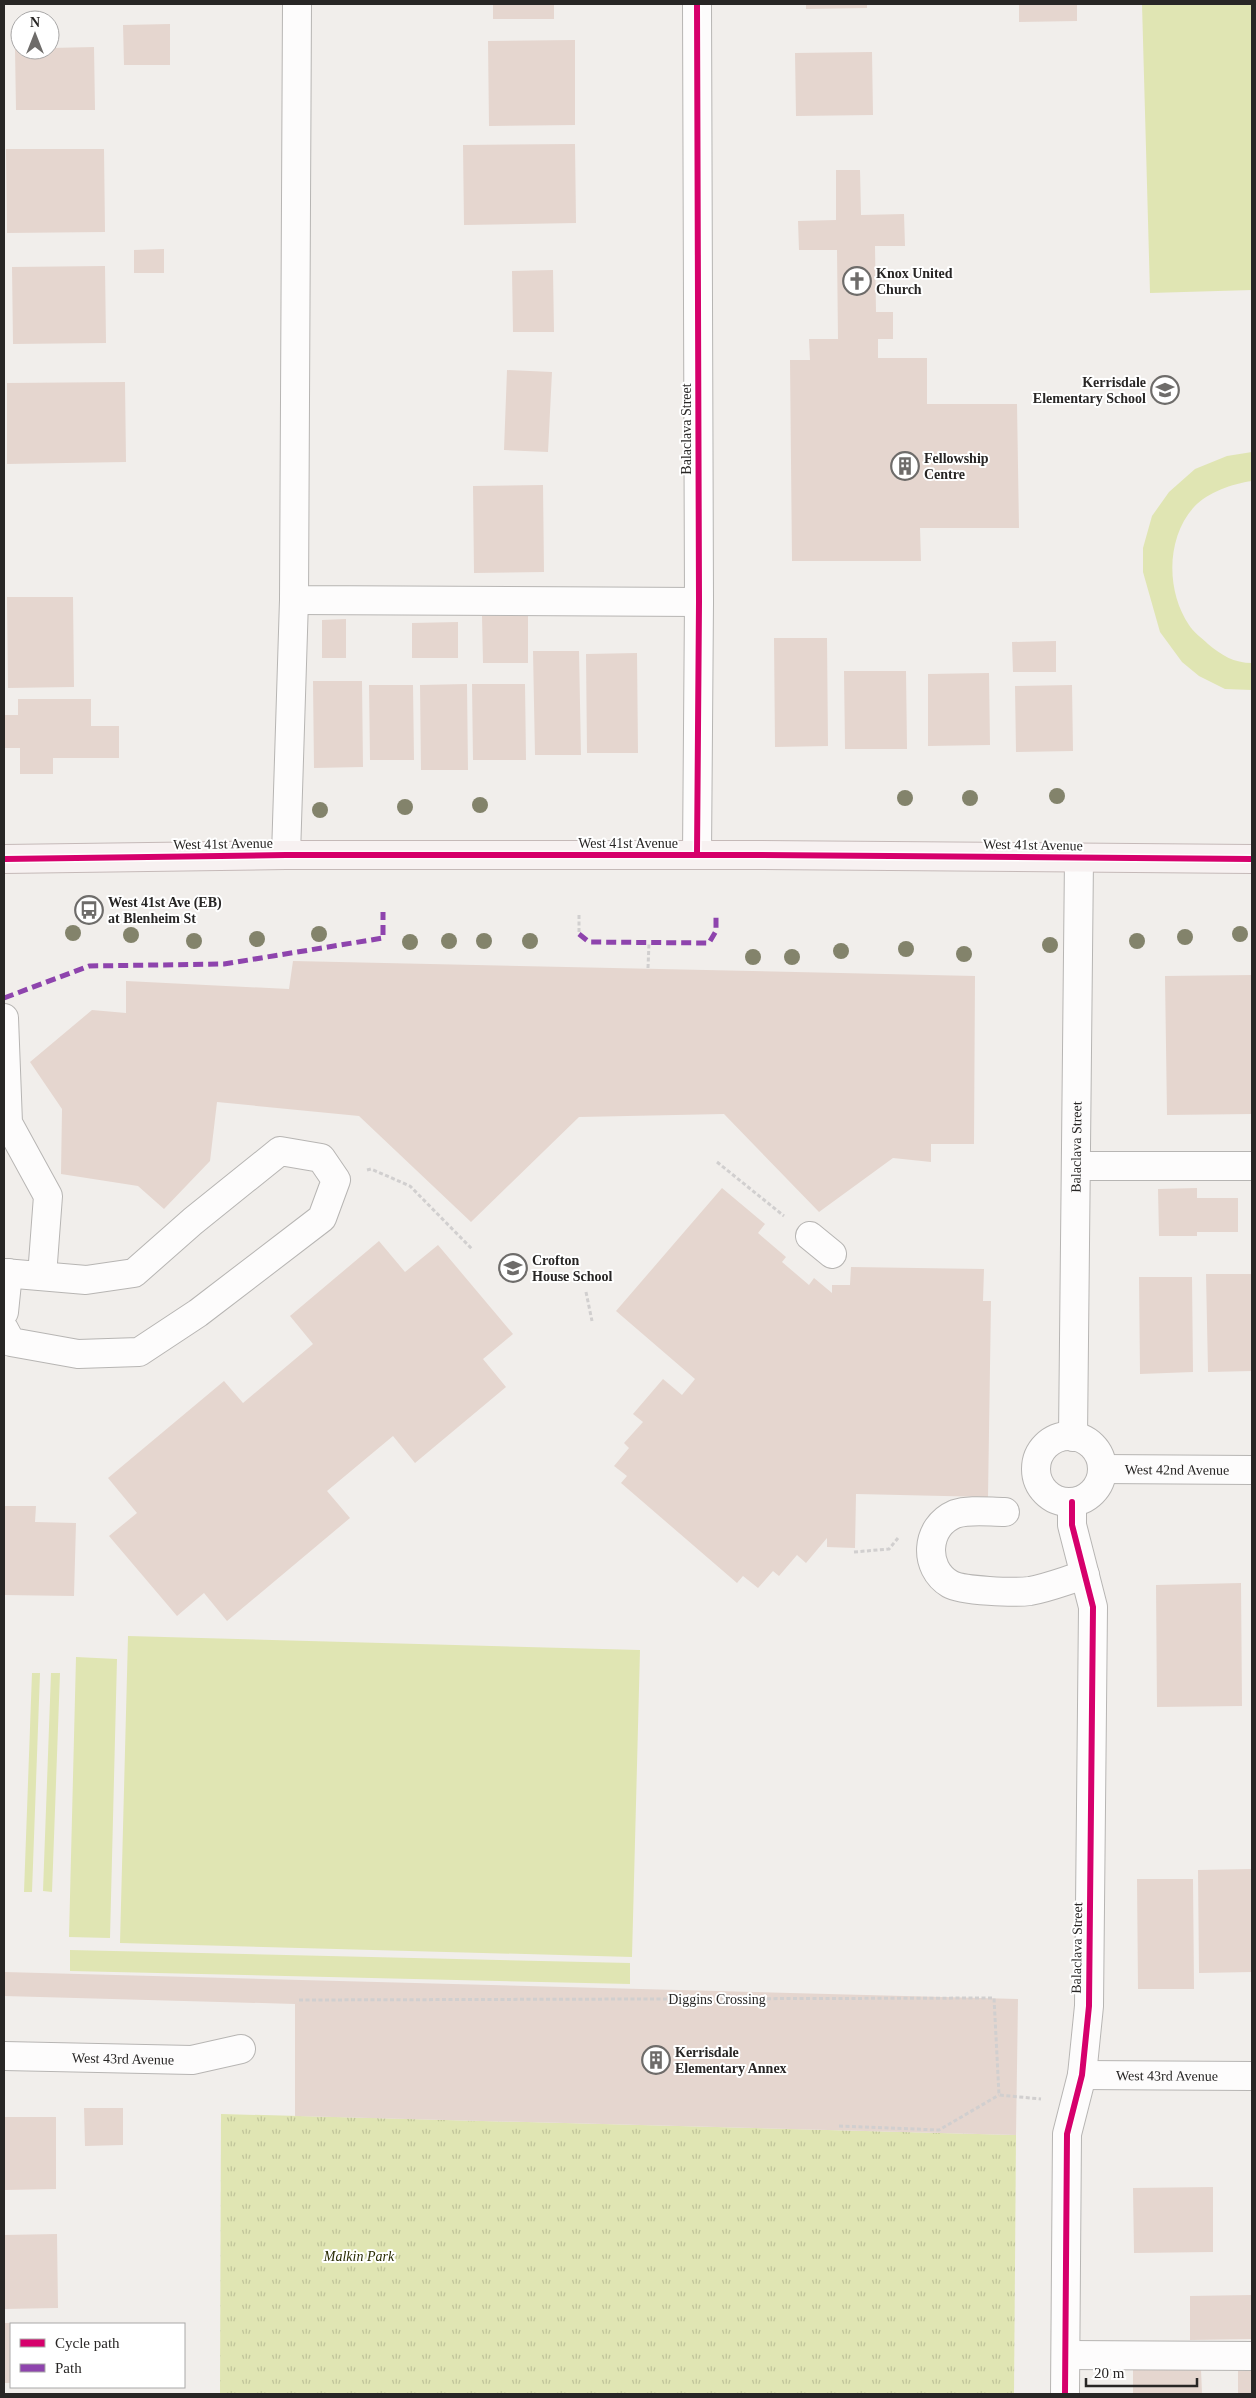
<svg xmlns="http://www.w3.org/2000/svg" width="1256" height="2398" viewBox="0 0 1256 2398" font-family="'Times New Roman',serif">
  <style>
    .grass { fill: #e0e5b3 }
    .park { fill: url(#park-tufts) }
    .building { fill: #e5d6cf }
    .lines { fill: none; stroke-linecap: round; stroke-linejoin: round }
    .minor-casing { stroke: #b7b5b3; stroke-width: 30 }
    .major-casing { stroke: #c5b9b8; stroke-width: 30 }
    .path { stroke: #d1cfcf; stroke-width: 3; stroke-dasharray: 4 2.5; stroke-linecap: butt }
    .minor { stroke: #fdfcfc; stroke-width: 28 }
    .major { stroke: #f7f1f1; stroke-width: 28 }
    .quiet { stroke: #8e44ad; stroke-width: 5; stroke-dasharray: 10 5; stroke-linecap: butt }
    .cycleway-casing { stroke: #fff; stroke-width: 9 }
    .cycleway { stroke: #d6006c; stroke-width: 6 }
    .tree { fill: #83836b }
    .labels { text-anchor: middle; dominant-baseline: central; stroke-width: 4; stroke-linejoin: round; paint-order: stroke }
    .poi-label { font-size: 14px; font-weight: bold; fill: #282625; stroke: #fff; text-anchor: start }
    .street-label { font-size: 14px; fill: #282625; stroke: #fff }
    .park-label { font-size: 14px; font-style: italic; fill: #292c03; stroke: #fff }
  </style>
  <defs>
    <pattern id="park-tufts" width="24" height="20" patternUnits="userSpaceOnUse" patternTransform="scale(1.25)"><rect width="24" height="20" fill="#e0e5b3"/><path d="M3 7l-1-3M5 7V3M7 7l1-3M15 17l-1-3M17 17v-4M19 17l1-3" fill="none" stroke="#c0c49a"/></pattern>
  </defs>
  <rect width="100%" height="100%" fill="#f1eeeb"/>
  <path class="grass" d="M1142,4H1252V290L1150,293Z
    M1252,452V481C1232,484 1208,492 1194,507C1166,538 1166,591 1189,625C1193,632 1202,638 1208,644C1221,655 1234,663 1252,663V690L1225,689L1199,676L1182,662L1160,632L1143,572V548L1152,516L1169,492L1195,469L1227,456Z
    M128,1636L640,1650L632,1957L120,1943Z
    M76,1657L117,1659L110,1938L69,1937Z
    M32,1673H40L32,1892H24Z
    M51,1673H60L52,1892L43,1891Z
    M70,1950L630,1963V1984L70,1971Z"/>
  <path class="park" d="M221,2114L1016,2135L1014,2394H220Z"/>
  <path class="building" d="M493,4H554V19H493Z
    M806,4H867V8L806,9Z
    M1019,4H1077V21L1019,22Z
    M170,24V65H124L123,25Z
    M575,40V125L489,126L488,41Z
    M94,47L95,110H16L15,48L50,50V48Z
    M872,52L873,115L796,116L795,53Z
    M575,144L576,223L464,225L463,145Z
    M6,149H104L105,232L7,233Z
    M836,170H860L861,215L904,214L905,246H875L876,312H893V339H878V358H927V404H1017L1019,528H920L921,561H792L790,360H810L809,339H838L837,250H799L798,221L836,220Z
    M164,249V273H134V250Z
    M105,266L106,343L13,344L12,267Z
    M553,270L554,332H513L512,271Z
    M507,370L552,372L548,452L504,450Z
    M125,382L126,462L7,464V383Z
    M543,485L544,572L474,573L473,486Z
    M7,597H73L74,687L8,688Z
    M482,616H528V663H483Z
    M346,619V658H322V620Z
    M458,622V658H412V623Z
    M774,638H827L828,746L775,747Z
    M1056,641V672H1013L1012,642Z
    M533,651H579L581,755H535Z
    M637,653L638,753H587L586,654Z
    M844,671H906L907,749H845Z
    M989,673L990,745L928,746V674Z
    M313,681H362L363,767L314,768Z
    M467,684L468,770H421L420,685Z
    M472,684H525L526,760H473Z
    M369,685H413L414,760H370Z
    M1072,685L1073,751L1016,752L1015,686Z
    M18,699H91V726H119V758H53V774H20V748H4V715H18Z
    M293,961L975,976L974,1144H931V1162L893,1158L819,1212L724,1114L579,1117L471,1222L359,1116L217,1102L210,1161L164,1209L138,1186L61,1174L62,1109L30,1062L92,1010L126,1013V981L289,989Z
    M1252,975V1114L1167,1115L1165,976Z
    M722,1188L765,1224L758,1233L786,1257L782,1262L809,1285L814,1278L832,1293V1285H850L851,1267L984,1269L983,1301H991L988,1497L856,1494L855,1548L827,1547V1538L806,1563L797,1555L779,1576L773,1571L758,1588L743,1576L737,1583L621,1483L627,1476L614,1466L629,1448L624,1443L643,1422L633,1414L663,1379L682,1395L695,1379L616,1311Z
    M1197,1188V1198H1238V1232H1197V1236H1159L1158,1189Z
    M379,1241L405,1272L438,1245L513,1334L483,1359L506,1387L415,1463L393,1436L327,1491L350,1518L227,1621L204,1593L177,1616L109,1536L137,1513L108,1478L224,1381L243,1403L313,1344L290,1316Z
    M1206,1274H1252V1371L1208,1372Z
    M1139,1277H1192L1193,1372L1140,1374Z
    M4,1506H36L35,1522L76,1523L74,1596L4,1595Z
    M1241,1583L1242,1706L1157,1707L1156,1585Z
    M1252,1869V1972L1199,1973L1198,1870Z
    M1137,1879H1193L1194,1989H1138Z
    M4,1972L1018,1999L1016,2135L295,2116V2004L4,1996Z
    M84,2108H123V2145L85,2146Z
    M4,2117H56V2189L4,2190Z
    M1213,2187V2252L1134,2253L1133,2188Z
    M57,2234L58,2308L4,2309V2235Z
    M1251,2295V2339L1190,2340V2296Z
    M4,2323H11V2383H4Z
    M1201,2369L1202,2394H1133V2370Z
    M1238,2371H1252V2394H1238Z"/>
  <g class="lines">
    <defs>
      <g id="minor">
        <path d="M297,4L294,600L699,602"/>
        <path d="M286,855L294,600"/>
        <path d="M697,855L699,602L697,4"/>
        <path d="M4,1018L8,1123L48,1196L42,1276"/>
        <path d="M1076,1166H1252"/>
        <path d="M810,1236L832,1254"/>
        <path d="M4,1273L86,1280L134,1273L193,1221L280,1151L321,1158L336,1180L322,1218L198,1313L139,1352L78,1354L11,1342L4,1329"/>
        <path d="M4,1312L8,1273"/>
        <circle cx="1069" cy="1469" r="33"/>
        <path id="s1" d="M1073,1437L1079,858"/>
        <path id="s2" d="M1102,1469L1252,1470"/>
        <path d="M1005,1512C989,1512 970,1509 955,1514C925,1527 923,1568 950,1584C962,1591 1015,1593 1030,1591C1048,1588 1067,1580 1085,1575"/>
        <path id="s3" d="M4,2056L192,2060L241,2049"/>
        <path id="s4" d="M1082,2075L1252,2076"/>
        <path d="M1066,2355L1252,2356"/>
        <path d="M1065,2394L1067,2134L1082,2075L1089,2006L1093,1607L1072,1525V1502"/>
      </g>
      <path id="major" d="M4,859L286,855H758L1252,859"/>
    </defs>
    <use href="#minor" class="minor-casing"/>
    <use href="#major" class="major-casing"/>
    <path class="path" d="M579,915V934
      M648,968L649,943
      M717,1162L784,1216
      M367,1170L371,1169L410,1186L473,1250
      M586,1292L592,1321
      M854,1552L889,1549L898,1538
      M299,2000L994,1998L999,2095L1041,2099
      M839,2126L939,2130L999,2095"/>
    <use href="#minor" class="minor"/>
    <use href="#major" class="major"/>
    <path class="quiet" d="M579,934L589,942L709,943L716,931V913
      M4,998L89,966L224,964L383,938V912"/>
    <defs>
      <path id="cycleway" d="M697,855L699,602L697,4
        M4,859L286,855H758L1252,859
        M1065,2394L1067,2134L1082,2075L1089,2006L1093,1607L1072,1525V1502"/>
    </defs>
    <use href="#cycleway" class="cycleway-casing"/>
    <use href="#cycleway" class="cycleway"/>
  </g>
  <g class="tree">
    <circle cx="1057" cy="796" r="8"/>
    <circle cx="905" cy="798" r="8"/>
    <circle cx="970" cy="798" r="8"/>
    <circle cx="480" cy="805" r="8"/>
    <circle cx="405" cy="807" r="8"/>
    <circle cx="320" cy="810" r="8"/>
    <circle cx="73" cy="933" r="8"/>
    <circle cx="319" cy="934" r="8"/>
    <circle cx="1240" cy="934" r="8"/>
    <circle cx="131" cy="935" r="8"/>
    <circle cx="1185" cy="937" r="8"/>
    <circle cx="257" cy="939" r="8"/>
    <circle cx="194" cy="941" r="8"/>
    <circle cx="449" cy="941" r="8"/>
    <circle cx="484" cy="941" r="8"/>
    <circle cx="530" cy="941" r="8"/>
    <circle cx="1137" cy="941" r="8"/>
    <circle cx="410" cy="942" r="8"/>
    <circle cx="1050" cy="945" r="8"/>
    <circle cx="906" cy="949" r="8"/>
    <circle cx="841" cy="951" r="8"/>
    <circle cx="964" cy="954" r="8"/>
    <circle cx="753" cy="957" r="8"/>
    <circle cx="792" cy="957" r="8"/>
  </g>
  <defs>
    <symbol id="church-ring" viewBox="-11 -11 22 22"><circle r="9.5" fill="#fff" stroke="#6e6c6a" stroke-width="1.5"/><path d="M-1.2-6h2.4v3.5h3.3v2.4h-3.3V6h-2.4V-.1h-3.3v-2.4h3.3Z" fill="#6e6c6a"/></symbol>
    <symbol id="school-ring" viewBox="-11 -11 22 22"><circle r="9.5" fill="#fff" stroke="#6e6c6a" stroke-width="1.5"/><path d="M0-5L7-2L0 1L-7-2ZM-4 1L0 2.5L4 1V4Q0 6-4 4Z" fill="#6e6c6a"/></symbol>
    <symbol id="building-ring" viewBox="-11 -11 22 22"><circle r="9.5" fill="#fff" stroke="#6e6c6a" stroke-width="1.5"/><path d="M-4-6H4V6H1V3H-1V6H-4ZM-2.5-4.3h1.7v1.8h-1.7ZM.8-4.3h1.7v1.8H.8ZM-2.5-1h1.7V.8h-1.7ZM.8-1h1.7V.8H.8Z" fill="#6e6c6a"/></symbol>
    <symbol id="bus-ring" viewBox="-11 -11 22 22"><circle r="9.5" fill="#fff" stroke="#6e6c6a" stroke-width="1.5"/><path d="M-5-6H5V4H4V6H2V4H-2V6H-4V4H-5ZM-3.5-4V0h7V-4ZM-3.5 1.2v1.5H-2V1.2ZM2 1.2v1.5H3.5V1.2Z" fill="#6e6c6a"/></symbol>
  </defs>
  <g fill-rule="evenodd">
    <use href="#church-ring" x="841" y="265" width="32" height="32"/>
    <use href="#school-ring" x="1149" y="374" width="32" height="32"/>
    <use href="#building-ring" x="889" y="450" width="32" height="32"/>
    <use href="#bus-ring" x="73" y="894" width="32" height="32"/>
    <use href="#school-ring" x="497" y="1252" width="32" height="32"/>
    <use href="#building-ring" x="640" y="2044" width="32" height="32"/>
  </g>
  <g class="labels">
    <g class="poi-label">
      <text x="876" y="273">Knox United<tspan x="876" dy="16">Church</tspan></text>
      <text x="1146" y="382" text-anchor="end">Kerrisdale<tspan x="1146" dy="16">Elementary School</tspan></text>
      <text x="924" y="458">Fellowship<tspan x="924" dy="16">Centre</tspan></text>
      <text x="108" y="902">West 41st Ave (EB)<tspan x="108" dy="16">at Blenheim St</tspan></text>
      <text x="532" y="1260">Crofton<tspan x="532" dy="16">House School</tspan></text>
      <text x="675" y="2052">Kerrisdale<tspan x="675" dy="16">Elementary Annex</tspan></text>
    </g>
    <g class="street-label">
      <text transform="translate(686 429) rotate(-90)">Balaclava Street</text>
      <text x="628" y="843">West 41st Avenue</text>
      <text transform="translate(223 844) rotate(-1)">West 41st Avenue</text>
      <text transform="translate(1033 845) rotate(1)">West 41st Avenue</text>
      <text stroke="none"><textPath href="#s1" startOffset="290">Balaclava Street</textPath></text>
      <text stroke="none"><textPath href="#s2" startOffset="75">West 42nd Avenue</textPath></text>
      <text transform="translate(1077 1948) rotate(-89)">Balaclava Street</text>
      <text x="717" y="1999">Diggins Crossing</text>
      <text stroke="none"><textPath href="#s3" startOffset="119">West 43rd Avenue</textPath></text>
      <text stroke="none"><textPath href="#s4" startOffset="85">West 43rd Avenue</textPath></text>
    </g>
    <g class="park-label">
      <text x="359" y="2256">Malkin Park</text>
    </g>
  </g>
  <rect width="1256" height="2398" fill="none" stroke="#282625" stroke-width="10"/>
  <rect x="10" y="2323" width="175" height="65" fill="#ffffff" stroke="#a9a8a8"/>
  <rect x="20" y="2339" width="25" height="8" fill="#d6006c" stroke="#a9a8a8"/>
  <text x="55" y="2348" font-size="15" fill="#282625">Cycle path</text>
  <rect x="20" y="2364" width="25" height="8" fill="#8e44ad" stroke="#a9a8a8"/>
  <text x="55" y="2373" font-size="15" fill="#282625">Path</text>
  <g transform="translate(35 35)"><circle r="24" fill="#ffffff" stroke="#a9a8a8"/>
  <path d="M0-4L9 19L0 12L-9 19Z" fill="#6e6c6a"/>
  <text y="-8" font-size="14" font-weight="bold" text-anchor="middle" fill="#282625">N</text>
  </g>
  <path d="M1086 2378v8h111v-8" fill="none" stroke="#282625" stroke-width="2.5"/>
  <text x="1094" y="2378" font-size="15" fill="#282625" stroke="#ffffff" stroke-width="4" paint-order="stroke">20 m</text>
</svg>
